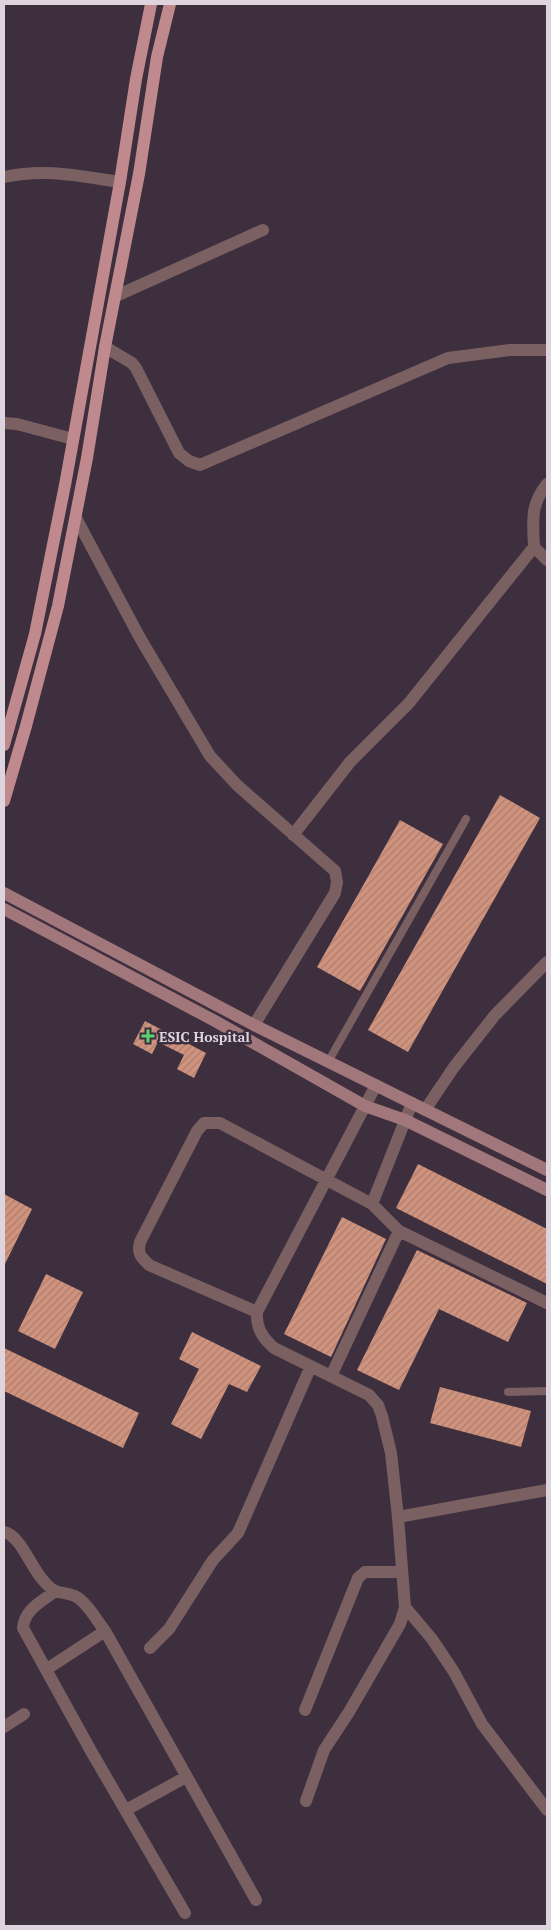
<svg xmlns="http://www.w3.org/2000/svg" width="551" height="1930" viewBox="0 0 551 1930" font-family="'PT Serif',serif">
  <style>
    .building { fill: url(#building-hatch) }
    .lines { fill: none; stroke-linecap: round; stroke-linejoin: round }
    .lane { stroke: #7b6062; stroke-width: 8 }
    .street { stroke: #7b6062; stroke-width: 12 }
    .secondary { stroke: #a2777b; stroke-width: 12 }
    .primary { stroke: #c0898d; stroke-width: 12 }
    .poi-dot { fill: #59d56f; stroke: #3d2f3e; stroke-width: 2 }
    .labels { text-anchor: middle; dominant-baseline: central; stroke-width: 5; stroke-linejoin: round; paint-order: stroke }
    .poi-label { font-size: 14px; font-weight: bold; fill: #ddd4de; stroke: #3d2f3e; text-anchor: start }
  </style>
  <defs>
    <pattern id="building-hatch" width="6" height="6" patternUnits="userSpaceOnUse" patternTransform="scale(1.25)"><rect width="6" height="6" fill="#d0937e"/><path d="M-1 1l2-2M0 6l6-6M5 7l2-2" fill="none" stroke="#ac7e6f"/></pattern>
  </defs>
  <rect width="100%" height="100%" fill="#3d2f3e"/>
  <path class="building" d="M500,795L540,818L408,1052L368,1030Z
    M400,820L443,844L360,991L317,967Z
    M145,1021L206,1053L194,1078L177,1069L184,1055L158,1042L152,1054L133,1044Z
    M418,1164L547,1229V1284L396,1208Z
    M4,1194L32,1209L4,1266Z
    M342,1217L386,1239L331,1357L284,1334Z
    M417,1250L527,1303L508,1342L439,1309L399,1390L357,1370Z
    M46,1274L83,1292L55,1349L18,1331Z
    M192,1332L261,1366L247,1392L229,1384L201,1439L171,1424L199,1369L179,1359Z
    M4,1348L139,1413L123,1448L4,1391Z
    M440,1387L531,1411L521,1447L430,1423Z"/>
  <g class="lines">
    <path class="lane" d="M328,1062L466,819
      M508,1392L547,1391"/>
    <path class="street" d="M4,177C46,168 78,176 120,182
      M116,296L263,230
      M105,347L132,363L136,368L179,453L189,461L200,465L448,358L510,350H547
      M4,423L17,424L73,439
      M76,518L140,638L210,756L237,785L335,871L337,882L335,893L254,1025
      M534,547L547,560
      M293,835L350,762L409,703L534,547C533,521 530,505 547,484
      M425,1110L454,1067L495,1015L547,962
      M372,1204L220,1123H204L197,1131L140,1242C137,1254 141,1257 149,1265L257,1312L376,1085
      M399,1231L547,1303
      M257,1312C256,1329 263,1338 274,1348L369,1395L378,1405L382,1416L391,1453L398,1517L405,1607L400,1624L349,1712L324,1750L306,1801
      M331,1376L399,1231L372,1204L412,1103
      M398,1517L547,1490
      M4,1532C20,1535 31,1567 42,1579C58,1598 57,1589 75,1596C87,1602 97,1621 105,1631L256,1900
      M54,1592C41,1602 24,1610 23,1628L91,1751L185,1913
      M405,1607L432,1639L454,1672L482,1724L547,1810
      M150,1648L169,1629L213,1560L238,1533L311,1366
      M47,1669L105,1631
      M305,1710L358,1578L365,1572H401
      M4,1727L24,1714
      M126,1810L186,1777"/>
    <path class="secondary" d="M4,893L254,1025L547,1170
      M4,909L215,1021L365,1106L405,1120L547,1190"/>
    <path class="primary" d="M4,745L35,634L65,485L120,182L136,79L151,4
      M4,801L26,726L58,606L87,458L105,347L139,174L157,57L170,4"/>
  </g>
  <path class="poi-dot" d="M145.5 1028.5h5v5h5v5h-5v5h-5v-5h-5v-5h5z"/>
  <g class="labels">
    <g class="poi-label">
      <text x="159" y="1036">ESIC Hospital</text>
    </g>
  </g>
  <rect width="551" height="1930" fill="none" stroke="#ddd4de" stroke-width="10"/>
</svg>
